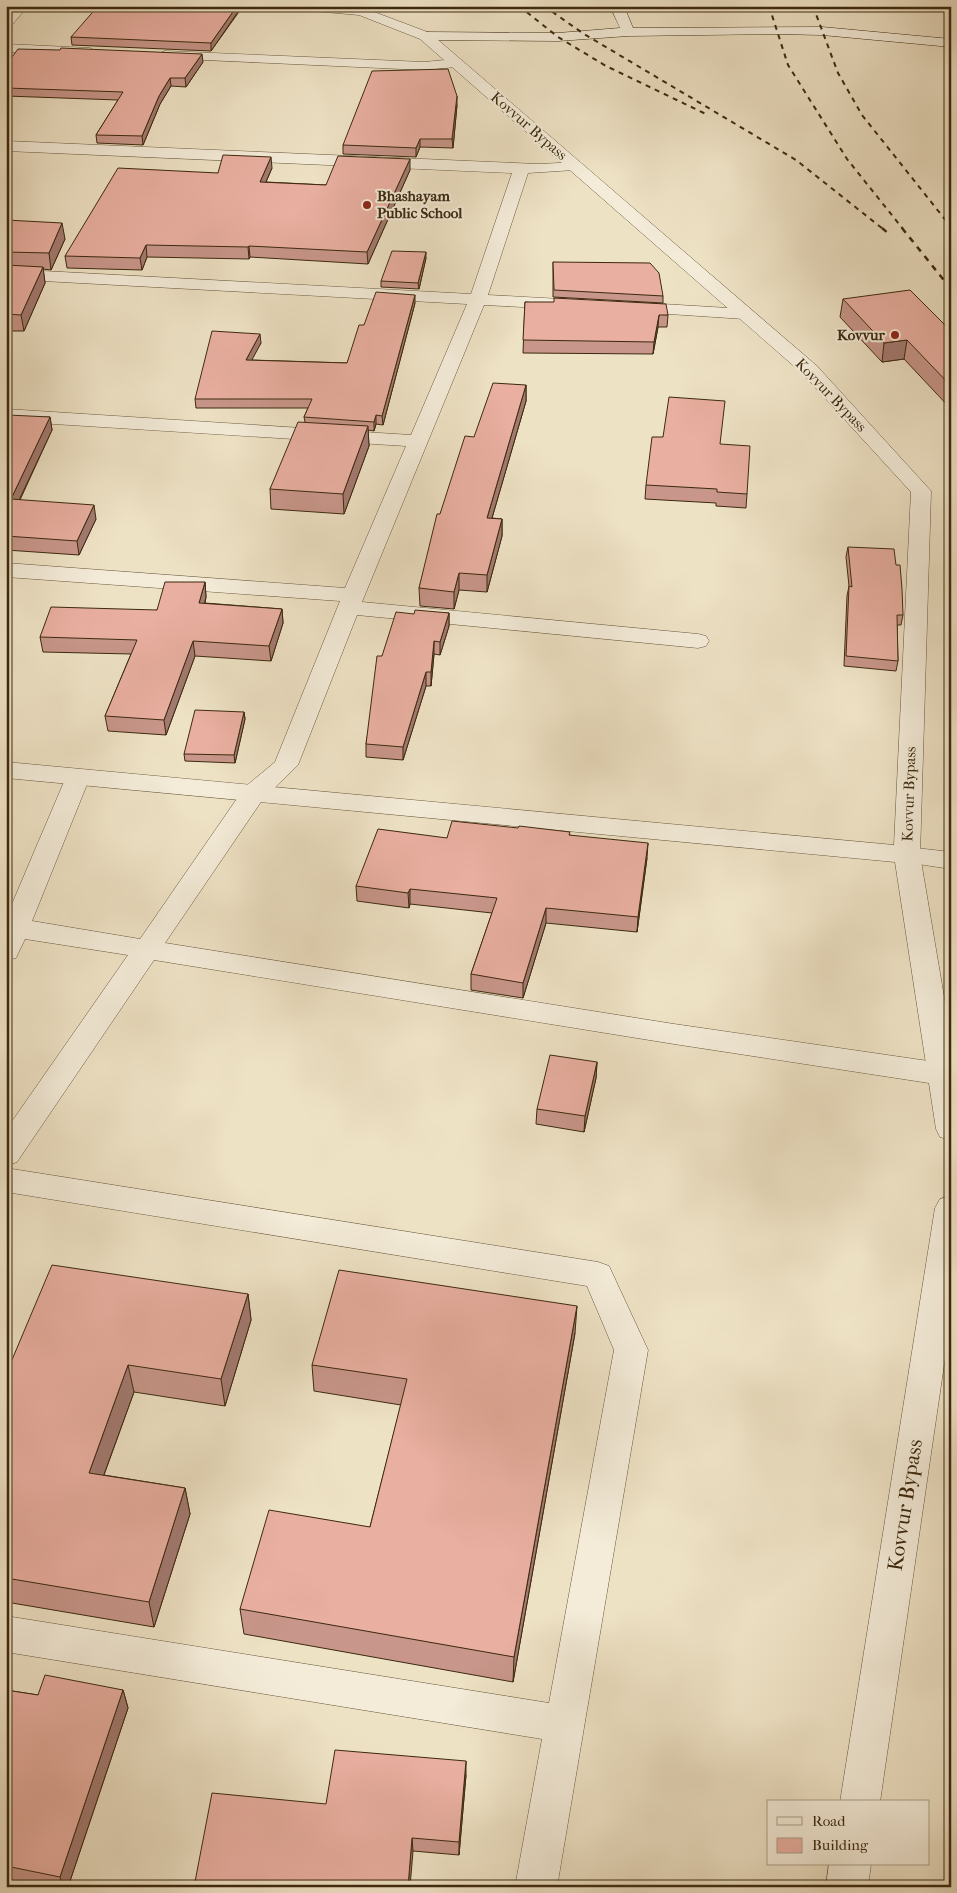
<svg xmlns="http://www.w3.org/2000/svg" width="957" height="1893" viewBox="0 0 957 1893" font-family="'IM FELL French Canon',serif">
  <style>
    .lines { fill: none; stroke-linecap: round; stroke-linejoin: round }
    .minor-casing { stroke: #68573c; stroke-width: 1 }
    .tertiary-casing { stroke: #68573c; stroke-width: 1 }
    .secondary-casing { stroke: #3c290f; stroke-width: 1 }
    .minor { fill: #f4ecd9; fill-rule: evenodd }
    .tertiary { fill: #f4ecd9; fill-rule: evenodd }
    .secondary { fill: #f4ecd9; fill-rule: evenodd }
    .rail-far1 { stroke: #3c290f; stroke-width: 2; stroke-dasharray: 5 5; stroke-linecap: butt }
    .rail { stroke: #3c290f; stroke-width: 2.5; stroke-dasharray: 6 6; stroke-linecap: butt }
    .wall { fill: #c8968a; stroke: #3c290f }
    .shaded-wall { fill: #a37a71; stroke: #3c290f }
    .building { fill: #e9afa1; stroke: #3c290f }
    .poi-dot { fill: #8f2418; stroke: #f4ecd9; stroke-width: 2 }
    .labels { text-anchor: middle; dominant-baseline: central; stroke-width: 4; stroke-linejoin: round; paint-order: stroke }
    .far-street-label { font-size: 15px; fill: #3c290f; stroke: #f4ecd9 }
    .far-poi-label { font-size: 15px; font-weight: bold; fill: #3c290f; stroke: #f4ecd9; text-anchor: start }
    .near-street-label { font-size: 21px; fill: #3c290f; stroke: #f4ecd9 }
  </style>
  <rect width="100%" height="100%" fill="#eee2c5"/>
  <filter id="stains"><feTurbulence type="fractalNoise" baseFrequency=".004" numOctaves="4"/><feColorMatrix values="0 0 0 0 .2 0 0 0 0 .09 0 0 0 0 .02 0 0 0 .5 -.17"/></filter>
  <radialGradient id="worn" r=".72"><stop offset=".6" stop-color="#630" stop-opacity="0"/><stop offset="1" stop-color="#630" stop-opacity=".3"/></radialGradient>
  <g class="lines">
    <defs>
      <path id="minor" d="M13,6H28L11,26L6,27V14Z
        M6,44L90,48L97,52L90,56L6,52Z
        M165,51L424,62L456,59L463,63L456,67L424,70L160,58L158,55Z
        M6,141L538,164L580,162L582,165L580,168L574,170L528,173L488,295L561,299L567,300L570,304L567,308L561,309L484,305L362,602L698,634L706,636L709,641L706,646L698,648L357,615L298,765L263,799L165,943L674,1024L942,1063L951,1066V1082L942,1085L674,1044L154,960L17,1162L6,1166V1130L128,955L25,939L16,958L6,960V918L66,777L69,772L78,769L87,772L90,777L32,921L140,939L245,787L275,762L340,601L6,577V563L345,588L406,446L6,421V409L411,435L467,304L6,279V269L471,294L512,173L6,151Z
        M629,302L745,309L751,310L754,314L751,318L745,319L623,311L620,307L623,303Z
        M907,847L951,852V869L898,861L894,855L898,849Z
        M6,1168L598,1262L609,1266L648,1350L557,1887H515L542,1739L6,1652V1616L549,1703L614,1350L587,1286L6,1192Z"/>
      <path id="tertiary" d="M295,6L361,7L430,33L817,366L931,491L920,855L951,1038V1140L940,1137L936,1129L895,862L6,778V762L894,845L911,492L803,374L420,39L359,15L302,10Z
        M951,1196V1317L880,1802H840L935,1208L940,1199Z
        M829,1864H871L868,1887H826Z"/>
      <path id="secondary" d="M610,6H624L633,28L822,27L951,39V47L822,35L776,34L628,36L558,41L425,40L418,36L425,32L558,33L620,28Z"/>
    </defs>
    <use href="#minor" class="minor-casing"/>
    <use href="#tertiary" class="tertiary-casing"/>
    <use href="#secondary" class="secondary-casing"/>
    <use href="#minor" class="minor"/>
    <use href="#tertiary" class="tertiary"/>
    <use href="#secondary" class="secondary"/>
    <path class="rail-far1" d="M519,6L558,37L606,66L708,115
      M544,6L584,34L796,160L883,229
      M769,6L788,65L847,159L903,229
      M813,6L838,73L862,115L951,227"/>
    <path class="rail" d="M882,228L889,234
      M902,228L951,289"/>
  </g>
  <path class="wall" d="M241,9L211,51L72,45L71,37Z
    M203,62L186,87L171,86L160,104L143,145L97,143L96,135L118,100L6,96V65Z
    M457,105L453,148L420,147L416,157L343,154V145Z
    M272,168L266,182L326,185L410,170L368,264L250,257L249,259L147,257L142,270L67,268L65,256L218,173Z
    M6,220L65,239L51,270L43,269L45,283L24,331H6Z
    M426,258L419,289L381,287V281Z
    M553,262L663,296V303L553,297Z
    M843,299L951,331V409L904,359L882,362L840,317Z
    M525,302L668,315L667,327H658L653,354L523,353Z
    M415,303L383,425L376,424L374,431L368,430L369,446L344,514L271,509L270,489L305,422L304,417L308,408H196L195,399L261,343L251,360L347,363L364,325Z
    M526,385V401L492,518L502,519V536L487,592L459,590L454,609L420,606L419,588L440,514L474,437Z
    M50,417L52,430L20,500L96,519L79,555L6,550V418Z
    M720,444L747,494L746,508L716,506V503L645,499L646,485Z
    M848,547L903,615L901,625H897L898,661L896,671L844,666L847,596L849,586L846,557Z
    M205,582L206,597L205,603L282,609L283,623L271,661L195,656L166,735L108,731L105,716L131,654L43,652L40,637L157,610Z
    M449,613V626L440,655L434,654L431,686H426L403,760L366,757V744L382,656L414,614Z
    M244,712L245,719L235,763L185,761L184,754Z
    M570,835L647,858L637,932L546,923L523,998L471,990V974L492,913L410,904L409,908L357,901L356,886L447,838Z
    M597,1062L596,1078L584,1132L536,1124L537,1109Z
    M248,1294L251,1320L225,1406L134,1392L104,1475L185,1488L190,1514L154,1627L6,1602V1374Z
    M575,1333L513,1682L244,1634L240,1609L370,1527L401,1405L314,1391L312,1365Z
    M6,1690L38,1695L123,1690L128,1708L68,1887H31L6,1882Z
    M466,1775L459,1855L413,1851L326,1804Z"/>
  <path class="shaded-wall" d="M237,6H242L211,51V43Z
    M202,54L203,62L186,87L185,78Z
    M170,78L171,86L160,104L143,145L142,136L159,96Z
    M457,96V105L453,148L452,139Z
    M420,139V147L416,157V148Z
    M271,157L272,168L261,193L260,182Z
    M410,159V170L368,264L367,252Z
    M62,223L65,239L51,270L49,253Z
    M146,245L147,257L142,270L140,258Z
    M249,246L250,257L249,259L248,247Z
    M426,252V258L419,289L418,283Z
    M43,267L45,283L24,331L21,315Z
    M415,295V303L383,425L382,416Z
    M659,315L658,327L653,354L654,342Z
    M260,334L261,343L247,369L246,360Z
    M907,340L904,359L882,362L884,343Z
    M526,385V401L487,535V518Z
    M376,415V424L374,431V422Z
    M50,417L52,430L13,513L11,499Z
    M368,426L369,446L344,514L343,494Z
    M94,505L96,519L79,555L77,541Z
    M502,519V536L487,592V575Z
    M459,573V590L454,609V592Z
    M205,582L206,597L201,618L199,603Z
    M282,609L283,623L271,661L269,646Z
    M449,613V626L440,655V642Z
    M193,641L195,656L166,735L164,720Z
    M434,641V654L431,686V672Z
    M426,672V686L403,760V747Z
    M244,712L245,719L235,763L234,755Z
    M648,843L647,858L637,932L638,917Z
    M410,889V904L409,908L408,893Z
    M546,908V923L523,998V983Z
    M597,1062L596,1078L584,1132L585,1116Z
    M248,1294L251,1320L225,1406L221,1379Z
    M577,1306L575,1333L513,1682L514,1657Z
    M128,1365L134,1392L95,1499L89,1473Z
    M185,1488L190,1514L154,1627L149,1602Z
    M123,1690L128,1708L68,1887H63L60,1877Z
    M466,1761V1775L459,1855V1842Z
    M412,1838L413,1851L410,1887H408Z"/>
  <path class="building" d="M98,6H237L211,43L71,37Z
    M61,48L202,54L185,78H170L159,96L142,136L96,135L123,92L6,88V65L18,49L60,50Z
    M448,69L457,96L452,139H420L416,148L343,145L372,71Z
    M223,155L271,157L260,182L326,185L338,156L410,159L367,252L249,246L248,247L146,245L140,258L65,256L118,168L218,173Z
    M6,220L62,223L49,253L6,252Z
    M392,251L426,252L418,283L381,281Z
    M553,262L650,263L659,273L663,296L554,290Z
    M6,265L43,267L21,315L6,314Z
    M910,290L951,331V386L907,340L884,343L843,299Z
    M376,292L415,295L382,416L376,415L374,422L304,417L312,399H195L212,331L260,334L246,360L347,363L359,325H364Z
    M554,298L666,304L668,315H659L654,342L523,340L525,302H554Z
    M493,383L526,385L487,518L502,519L487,575L459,573L454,592L419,588L437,514H440L465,436L474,437Z
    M669,397L725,401L720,444L750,446L747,494L717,492V489L646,485L652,437H663Z
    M8,415L50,417L11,499L94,505L77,541L6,536V418Z
    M298,422L368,426L343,494L270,489Z
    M848,547L894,549L896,565H900L902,589L903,615H897L898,661L846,656L849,586L852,587Z
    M165,582H205L199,603L282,609L269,646L193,641L164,720L105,716L137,640L40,637L51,607L157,610Z
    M415,610L449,613L440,642L434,641L431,672H426L403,747L366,744L377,656H382L396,612L414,614Z
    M195,710L244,712L234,755L184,754Z
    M452,821L518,828L519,826L570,832L569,835L648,843L638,917L546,908L523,983L471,974L497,898L410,889L408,893L356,886L378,829L447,838Z
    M550,1055L597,1062L585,1116L537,1109Z
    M52,1265L248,1294L221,1379L128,1365L89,1473L185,1488L149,1602L6,1578V1374Z
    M339,1270L577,1306L514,1657L240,1609L269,1510L370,1527L407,1379L312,1365Z
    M45,1675L123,1690L60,1877L6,1866V1690L38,1695Z
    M335,1750L466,1761L459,1842L412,1838L408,1887H194L212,1793L326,1804Z
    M71,1882L97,1887H70Z"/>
  <g class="poi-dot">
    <circle cx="367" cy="205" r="5"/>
    <circle cx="895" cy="335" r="5"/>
  </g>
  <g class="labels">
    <g class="far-street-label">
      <text transform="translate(529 126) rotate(41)">Kovvur Bypass</text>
      <text transform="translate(831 395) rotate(46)">Kovvur Bypass</text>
      <text transform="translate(909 794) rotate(-88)">Kovvur Bypass</text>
    </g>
    <g class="far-poi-label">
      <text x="377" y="196">Bhashayam<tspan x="377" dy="17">Public School</tspan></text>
      <text x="885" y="335" text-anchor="end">Kovvur</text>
    </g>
    <g class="near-street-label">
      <text transform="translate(905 1505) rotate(-81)">Kovvur Bypass</text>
    </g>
  </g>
  <rect width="957" height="1893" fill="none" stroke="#eee2c5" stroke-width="25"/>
  <rect x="8" y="8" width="942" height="1878" fill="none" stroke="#3c290f" stroke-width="2.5"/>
  <rect x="12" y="12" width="932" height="1868" fill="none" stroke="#3c290f"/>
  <rect x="767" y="1800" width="162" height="65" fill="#f4ecd9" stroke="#aa9e88"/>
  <rect x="777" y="1817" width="25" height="8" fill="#f4ecd9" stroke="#aa9e88"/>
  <text x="812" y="1826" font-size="15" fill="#3c290f">Road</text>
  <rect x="777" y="1838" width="25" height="15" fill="#e9afa1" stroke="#aa9e88"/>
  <text x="812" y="1850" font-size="15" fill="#3c290f">Building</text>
  <rect width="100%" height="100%" filter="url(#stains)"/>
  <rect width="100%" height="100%" fill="url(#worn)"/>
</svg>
